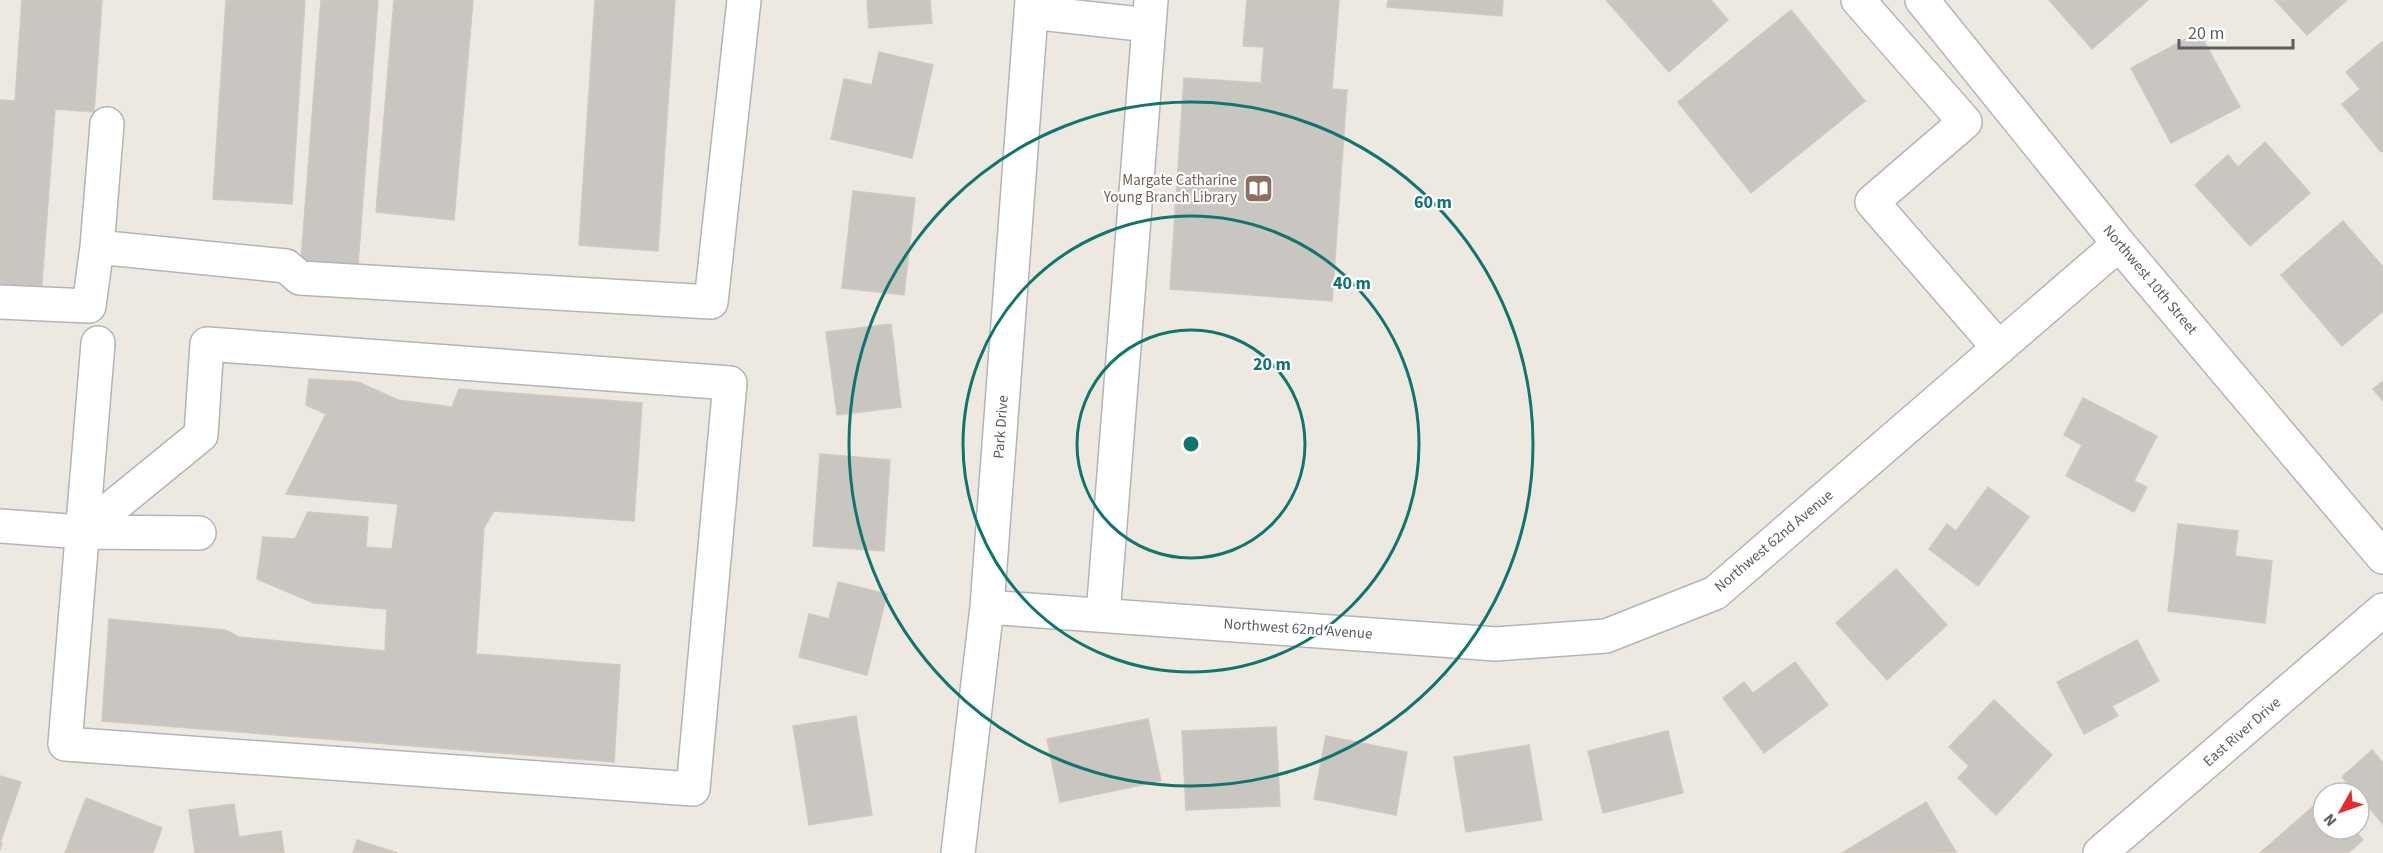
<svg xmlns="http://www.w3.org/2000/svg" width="2383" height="853" viewBox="0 0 2383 853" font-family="'Source Sans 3',sans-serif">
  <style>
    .building { fill: #c9c5c0; stroke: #d1c9bf; stroke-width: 1.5 }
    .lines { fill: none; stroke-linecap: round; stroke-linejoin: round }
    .minor-casing { stroke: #b1b5b9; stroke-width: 36 }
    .minor { stroke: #fff; stroke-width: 33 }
    .ring { fill: none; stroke: #0f766e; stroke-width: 3 }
    .labels { text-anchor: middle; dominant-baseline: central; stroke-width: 4.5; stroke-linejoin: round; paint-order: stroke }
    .education-label { font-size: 15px; fill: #785e54; stroke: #fff; text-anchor: end }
    .street-label { font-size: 15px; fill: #595e62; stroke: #fff }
    .centre { fill: #0f766e; stroke: #fff; stroke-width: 3 }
    .ring-label { font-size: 18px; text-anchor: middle; font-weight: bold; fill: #0f766e; stroke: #fff; stroke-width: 4.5; stroke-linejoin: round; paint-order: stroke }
  </style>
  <rect width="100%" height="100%" fill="#ede9e1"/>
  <path class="building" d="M22,0H102L94,112L55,109L41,296L0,293V100L15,101Z
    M226,0H305L292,204L213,199Z
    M321,0H378L357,278L300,274Z
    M394,0H473L454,220L376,212Z
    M595,0H675L658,251L579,245Z
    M867,0H930L932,23L869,28Z
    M1247,0H1339L1332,89L1347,90L1332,301L1170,289L1184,78L1261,83L1264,47L1243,46Z
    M1388,0H1503L1502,16L1387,7Z
    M1606,0H1711L1728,20L1669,72Z
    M2049,0H2148L2092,49Z
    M2275,0H2347L2307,35Z
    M1791,10L1865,101L1751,193L1678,102Z
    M2199,32L2240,107L2171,143L2131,68Z
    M2383,41V151L2381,152L2342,104L2360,89L2346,72Z
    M879,52L933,65L912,158L831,139L844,79L872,85Z
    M2265,142L2310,193L2250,246L2195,185L2228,155L2238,167Z
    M853,191L915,198L904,295L842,288Z
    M2343,221L2383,267V311L2342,346L2281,275Z
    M891,324L901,407L837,415L826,332Z
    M309,379L358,382L398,400L452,407L459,389L642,403L634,521L494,511L484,527L476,654L620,665L614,762L102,721L109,619L225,630L239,637L385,651L387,609L314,603L257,579L263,537L295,539L308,512L368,517L366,547L392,549L398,504L286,494L326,414L306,405Z
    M2383,381V401L2373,389Z
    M2083,398L2157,436L2134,481L2147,487L2134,512L2066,476L2082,445L2064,435Z
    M820,454L890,460L884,551L813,546Z
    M1988,487L2029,517L1978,586L1929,549L1947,524L1956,531Z
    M2178,524L2238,531L2235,556L2272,561L2265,623L2168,611Z
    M1896,569L1947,625L1887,680L1836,623Z
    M838,582L887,594L867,675L799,657L809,614L829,619Z
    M2137,640L2159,681L2112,706L2118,716L2084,734L2057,682Z
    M1795,662L1828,705L1764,753L1723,698L1744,682L1753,693Z
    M1994,700L2052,755L1996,815L1958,778L1969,766L1949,747Z
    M856,716L872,815L809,825L793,726Z
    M1148,719L1161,781L1060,802L1047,739Z
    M1276,727L1280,806L1186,810L1182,731Z
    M1668,731L1683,793L1603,813L1588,751Z
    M1326,736L1407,752L1396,815L1314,799Z
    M1529,745L1542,820L1466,832L1454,757Z
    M2372,750L2383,763V824L2359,796V793H2356L2342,777Z
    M0,776L21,782L0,843H2L0,850Z
    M86,798L162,828L153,853H65Z
    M2323,798V829H2354L2363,840L2348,853H2260Z
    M1926,802L1956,852L1842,853Z
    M234,804L239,837L281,831L284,853H195L189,810Z
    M357,840L397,853H353Z"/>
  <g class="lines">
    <defs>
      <path id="minor" d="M1858,0L1965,122L1872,202L1999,348
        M1922,0L2119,244L2383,557
        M1031,12L1149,25
        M97,247L286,266L300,278L711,302L744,0
        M0,302L89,306L97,247L107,124
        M0,526L82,532L199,533
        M82,532L201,435L207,344L730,383L693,789L65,744L98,343
        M987,607L1496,644L1606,636L1715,593L2119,244
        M1103,615L1151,0
        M958,853L987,607L1032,0
        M2100,853L2383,610"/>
    </defs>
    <use href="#minor" class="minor-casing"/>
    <use href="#minor" class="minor"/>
  </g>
  <g class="ring">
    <circle cx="1191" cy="444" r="114"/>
    <circle cx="1191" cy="444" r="228"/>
    <circle cx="1191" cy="444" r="342"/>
  </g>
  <defs>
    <symbol id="library-square" viewBox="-11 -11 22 22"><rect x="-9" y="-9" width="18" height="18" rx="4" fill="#8d6e63" stroke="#fff"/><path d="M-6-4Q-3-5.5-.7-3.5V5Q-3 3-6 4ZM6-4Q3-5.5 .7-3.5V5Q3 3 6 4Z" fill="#fff"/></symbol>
  </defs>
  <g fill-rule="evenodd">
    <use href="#library-square" x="1242" y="172" width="33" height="33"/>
  </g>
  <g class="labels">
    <g class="education-label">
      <text x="1237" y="180">Margate Catharine<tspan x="1237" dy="17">Young Branch Library</tspan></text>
    </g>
    <g class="street-label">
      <text transform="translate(2150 280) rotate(50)">Northwest 10th Street</text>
      <text transform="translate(1001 427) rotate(-86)">Park Drive</text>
      <text transform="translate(1774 541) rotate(-40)">Northwest 62nd Avenue</text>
      <text transform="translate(1298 629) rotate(4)">Northwest 62nd Avenue</text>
      <text transform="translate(2242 732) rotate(-41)">East River Drive</text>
    </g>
  </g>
  <circle cx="1191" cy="444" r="9" class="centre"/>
  <g class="ring-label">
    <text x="1433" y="208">60 m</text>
    <text x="1352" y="289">40 m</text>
    <text x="1272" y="370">20 m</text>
  </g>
  <g transform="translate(2341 811) rotate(230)"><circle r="28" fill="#ffffff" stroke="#bdbfc0" stroke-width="1.5"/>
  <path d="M0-4.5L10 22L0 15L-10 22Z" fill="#ea2930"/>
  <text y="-9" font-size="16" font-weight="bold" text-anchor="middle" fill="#595e62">N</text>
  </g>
  <path d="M2179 39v9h114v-9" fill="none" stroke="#595e62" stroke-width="3"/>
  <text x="2188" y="39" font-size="18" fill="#595e62" stroke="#ffffff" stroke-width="4.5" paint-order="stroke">20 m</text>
</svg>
